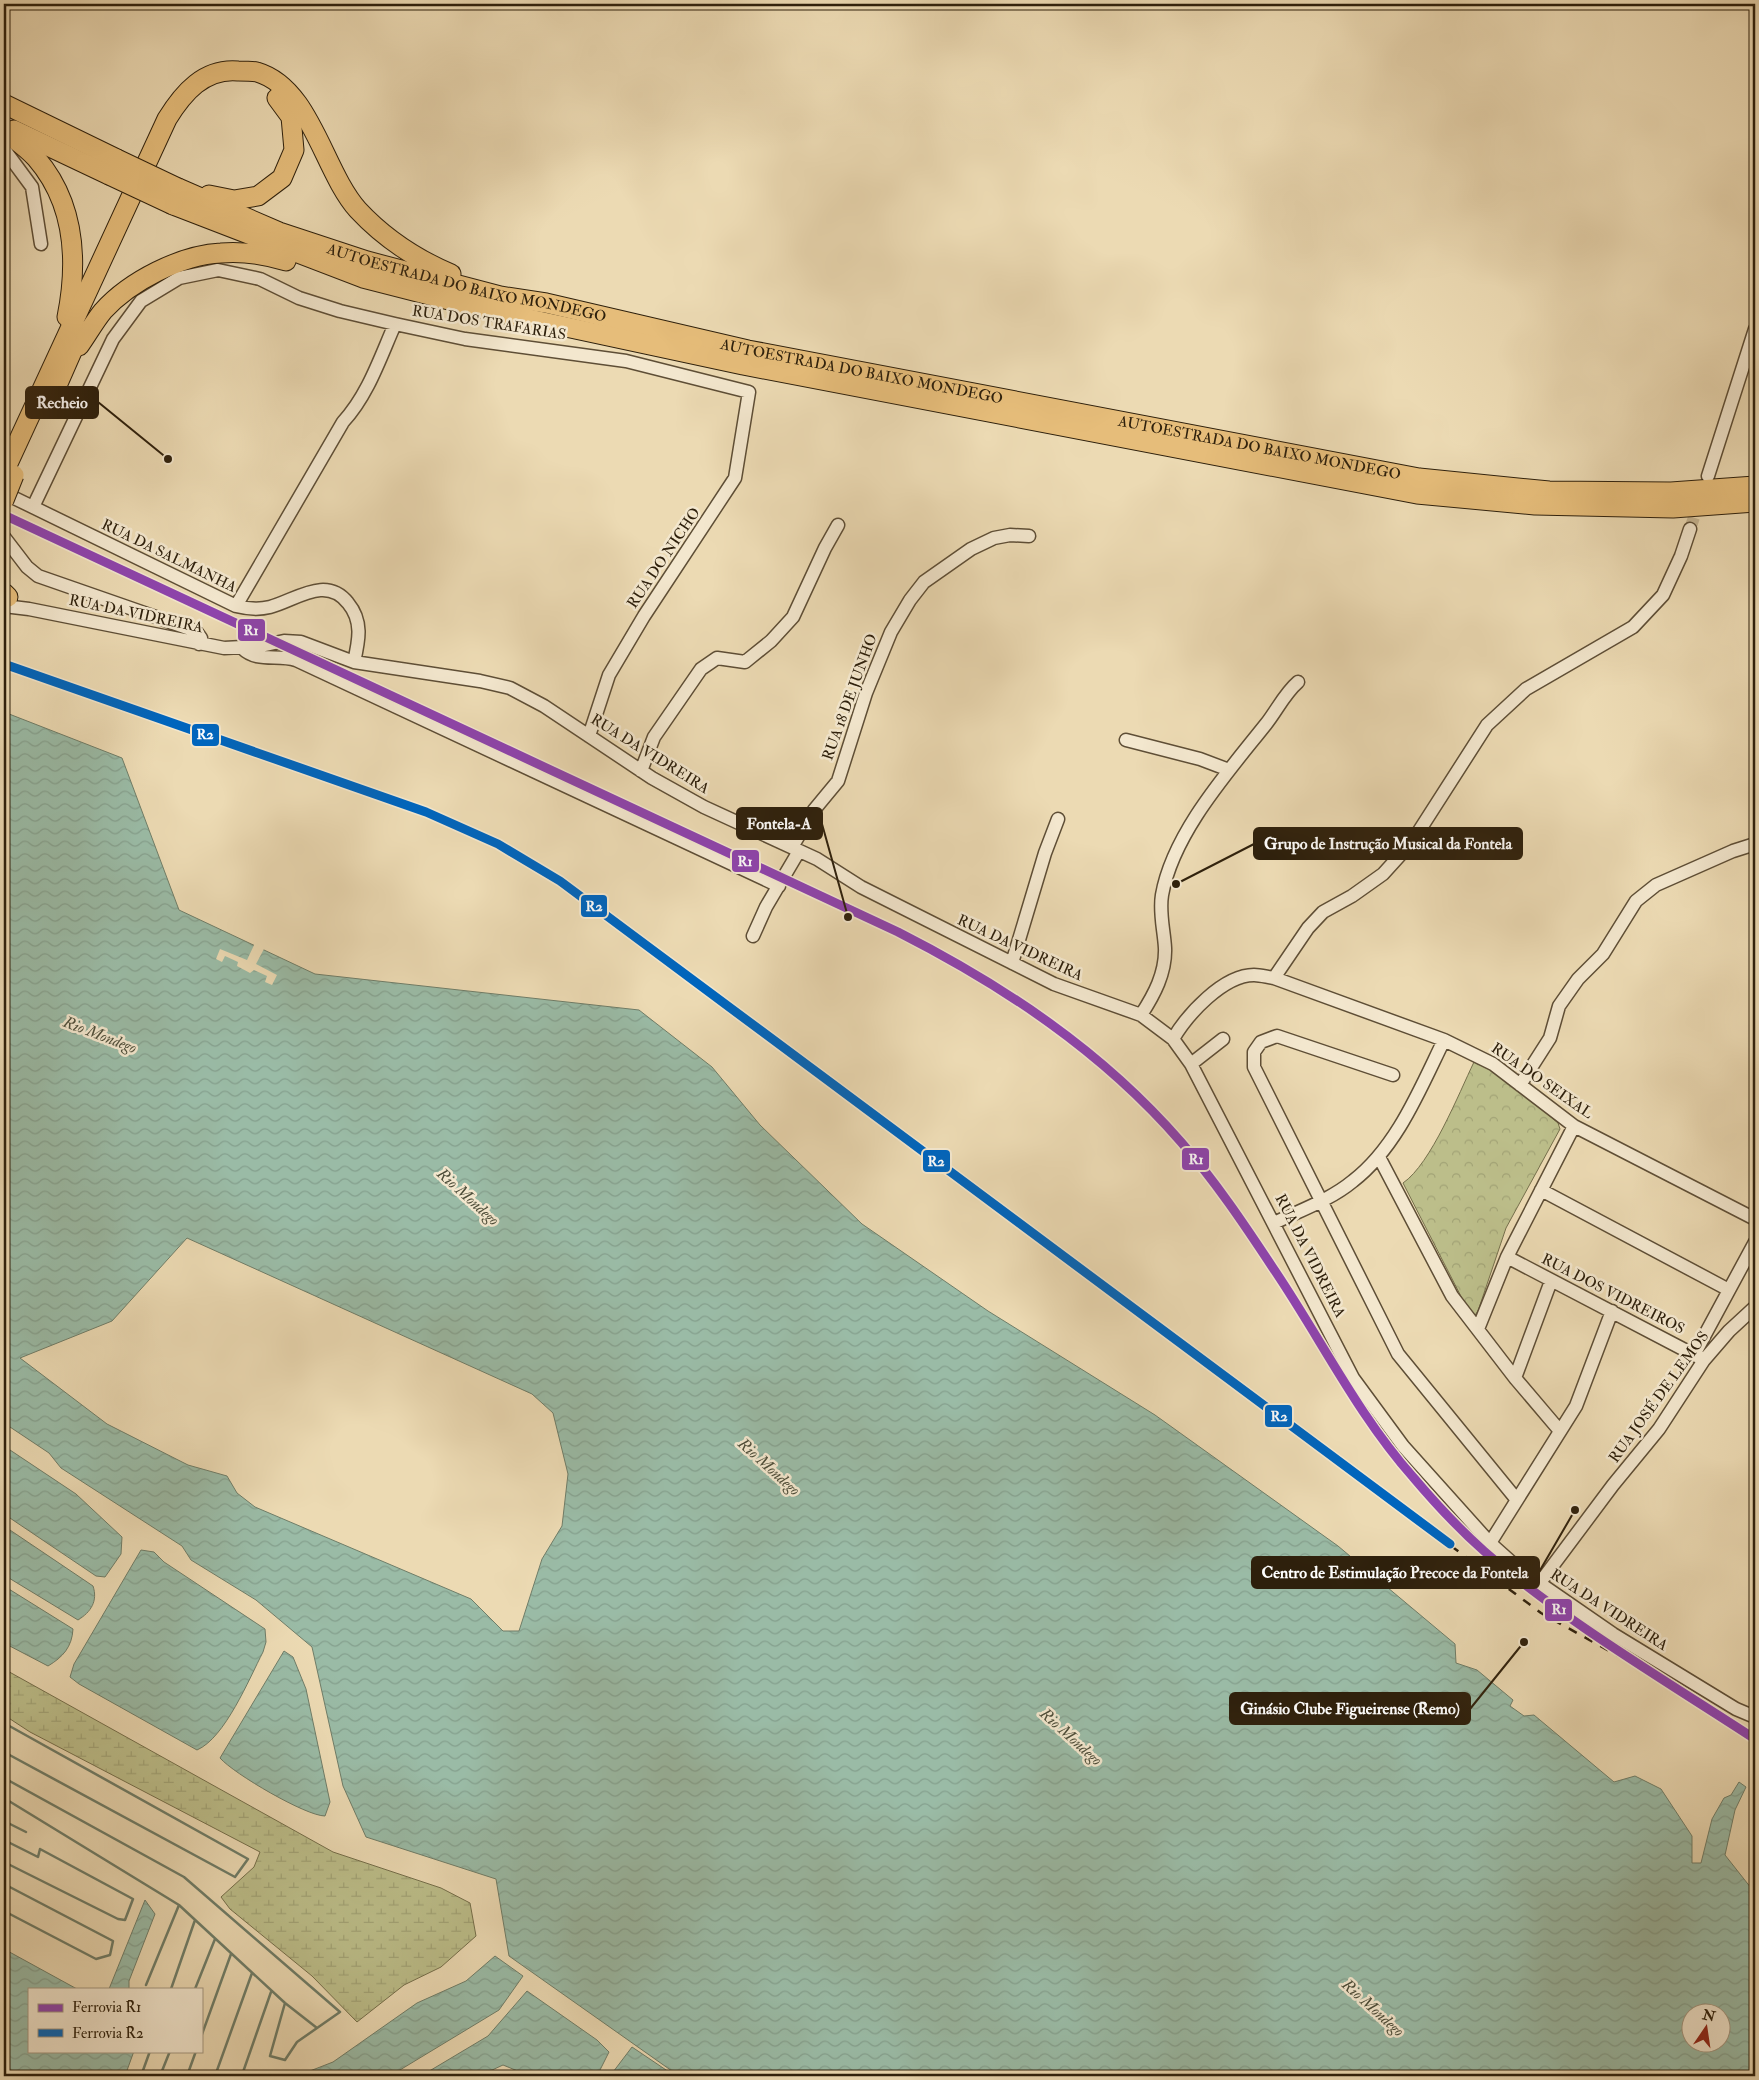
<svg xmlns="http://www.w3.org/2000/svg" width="1759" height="2080" viewBox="0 0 1759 2080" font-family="'IM FELL Double Pica',serif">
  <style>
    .wetland { fill: url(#wetland-marsh); stroke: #756f4b }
    .park { fill: url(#park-crowns); stroke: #756f4b }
    .water { fill: url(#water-waves); stroke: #6f7d68; fill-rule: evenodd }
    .pier { fill: #ecdab3 }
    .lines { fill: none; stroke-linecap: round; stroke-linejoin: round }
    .stream { stroke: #6f7d68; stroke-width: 2.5 }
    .minor-tunnel { stroke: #c6b592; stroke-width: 12; stroke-dasharray: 12 6; stroke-linecap: butt }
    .minor-casing { stroke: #5e4e36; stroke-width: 15 }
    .highway-casing { stroke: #2e200c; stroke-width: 21 }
    .minor { stroke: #f3e7ce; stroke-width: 12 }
    .highway { stroke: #e6bd7a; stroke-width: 19 }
    .rail { stroke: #2e200c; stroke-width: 2.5; stroke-dasharray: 9 9; stroke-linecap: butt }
    .highway-bridge-casing { stroke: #2e200c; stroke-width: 21; stroke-linecap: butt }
    .highway-bridge { stroke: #e6bd7a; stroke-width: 19 }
    .rail-1-casing { stroke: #f3e7ce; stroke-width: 12 }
    .rail-2-casing { stroke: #f3e7ce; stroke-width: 12 }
    .rail-1 { stroke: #8e44ad; stroke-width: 9 }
    .rail-2 { stroke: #0065bd; stroke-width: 9 }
    .labels { text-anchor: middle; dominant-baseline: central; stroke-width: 5; stroke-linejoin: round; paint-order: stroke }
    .street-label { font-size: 15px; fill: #2e200c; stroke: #f3e7ce }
    .water-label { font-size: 16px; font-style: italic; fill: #4e4e3a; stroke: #f3e7ce }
    .leader { fill: none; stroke: #2e200c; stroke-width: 2 }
    .callout-dot { fill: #2e200c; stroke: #f3e7ce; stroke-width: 2 }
    .callout { fill: #2e200c; stroke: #2e200c; stroke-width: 2 }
    .callout-label { font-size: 16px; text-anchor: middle; font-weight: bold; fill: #fff }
    .line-badge { stroke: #f3e7ce; stroke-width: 2 }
    .badge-label { font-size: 14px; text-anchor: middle; font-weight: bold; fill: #fff }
  </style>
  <defs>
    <pattern id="wetland-marsh" width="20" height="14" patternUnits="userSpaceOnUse" patternTransform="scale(1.25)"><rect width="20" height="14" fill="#bcbe8a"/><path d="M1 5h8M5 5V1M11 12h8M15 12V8" fill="none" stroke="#a2a376"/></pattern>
    <pattern id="park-crowns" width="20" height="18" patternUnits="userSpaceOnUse" patternTransform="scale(1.25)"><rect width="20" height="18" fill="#bcbe8a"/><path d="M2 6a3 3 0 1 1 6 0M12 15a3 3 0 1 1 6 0" fill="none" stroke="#a2a376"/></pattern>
    <pattern id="water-waves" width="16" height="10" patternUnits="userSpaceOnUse" patternTransform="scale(1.25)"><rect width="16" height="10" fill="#9abba6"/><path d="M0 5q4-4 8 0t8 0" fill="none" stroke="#85a08e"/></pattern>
  </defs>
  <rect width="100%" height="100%" fill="#ecdab3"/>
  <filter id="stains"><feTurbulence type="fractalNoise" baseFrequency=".004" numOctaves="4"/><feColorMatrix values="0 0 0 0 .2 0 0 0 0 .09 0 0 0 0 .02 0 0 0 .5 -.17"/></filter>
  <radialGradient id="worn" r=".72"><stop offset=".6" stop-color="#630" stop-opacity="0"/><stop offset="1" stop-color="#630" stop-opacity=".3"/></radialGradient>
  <path class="wetland" d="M4,1669L333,1852L441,1888L470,1903L476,1936L441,1967L404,1985L357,2022L312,1976L230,1909L221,1897L254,1867L260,1852L30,1732L4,1715Z"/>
  <path class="park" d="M1474,1062L1498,1072L1558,1123L1560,1129L1506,1228L1478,1311L1475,1315L1469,1312L1403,1183C1431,1164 1459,1093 1474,1062Z"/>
  <path class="water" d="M4,712L122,758L179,910L315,974L639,1010L712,1067L760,1125L862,1224L988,1311L1155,1415L1338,1546L1455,1644L1456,1663L1477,1670L1513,1700L1510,1706L1524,1716L1534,1715L1614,1782L1635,1776L1661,1789L1692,1836V1863H1701L1712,1819L1724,1798L1731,1795L1739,1782L1746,1787L1735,1810L1725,1855L1755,1893V2076H679L509,1956L496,1879L366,1837L343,1786L312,1647L256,1600L191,1560L182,1546L61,1468L49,1453L4,1423ZM187,1238L532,1394L553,1413L568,1474L562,1526L542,1559L519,1631H503L471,1599L255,1507L237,1493L227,1476L188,1465L107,1424L20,1358L112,1321ZM1692,2012H1722V2042H1692Z
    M4,1446L76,1494L122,1537L121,1554L105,1577L96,1576L4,1514Z
    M4,1526L93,1586C98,1601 91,1612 78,1620L4,1575Z
    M141,1550L154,1552L164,1562L265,1629L266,1642L263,1652C249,1679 225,1738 197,1750L79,1684L70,1677L74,1664Z
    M4,1586L73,1629C72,1647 63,1657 48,1666L4,1643Z
    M284,1651L293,1657L306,1689L330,1802L325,1816C306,1816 234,1774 220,1758Z
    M145,1900L155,1914L129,1981V1989H109Z
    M4,1949L77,1989H29V2051H134L125,2076H4Z
    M495,1956L523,1976L499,2010L390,2076H297L333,2062L417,2003L466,1981Z
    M527,1991L597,2040L609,2052L597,2076H530L503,2065L479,2076H421L488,2036Z
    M632,2047L675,2076H676H610Z"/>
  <path class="pier" d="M255,943L265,947L256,964L277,975L272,985L265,982L267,976L254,970L250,973L237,966L238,962L225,956L222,962L216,959L220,949L247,960Z"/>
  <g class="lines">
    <path class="stream" d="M4,1723L248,1859L235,1877L4,1752
      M4,1778L184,1877L340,2012L297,2042L285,2060L270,2056L285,2003
      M4,1798L179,1905L146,1985
      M4,1821L26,1832
      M4,1840L38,1857L40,1849L133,1899L125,1920L118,1919L4,1862
      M4,1884L113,1941L110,1955L96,1959L4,1911
      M179,1905L285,2003L317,2028
      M171,1989L195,1920
      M195,1989L215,1939
      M201,2037L231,1954
      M141,2076L150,2051
      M160,2076L170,2051
      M187,2076L196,2051
      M215,2076L252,1973
      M237,2076L242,2075L271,1992"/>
    <path class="minor-tunnel" d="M1690,529L1700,500"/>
    <defs>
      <path id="minor" d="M4,149L32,187L41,244
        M1708,476L1755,329
        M4,493L236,606C248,609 258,610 270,607C296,600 326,575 348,603C363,621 359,640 354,662
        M33,507L113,339L141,301L179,278L218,270L260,279L299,298L340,311L395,324L465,339L626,361L749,392L735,478L644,616L609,675L589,736
        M4,537L27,567L38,576L196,631L201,638L199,644
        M4,606L29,609L224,648L261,646L284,641L301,642L354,662L480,681L510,688L544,706L652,778L704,807L817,859L861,887L1054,984L1141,1015L1173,1039L1191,1064L1353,1378L1403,1446L1490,1543L1519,1569L1613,1634L1736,1709L1755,1717
        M236,606L343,422C368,395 380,358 395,324
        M242,648C257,663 277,654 296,660L779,886
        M1126,740L1200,759L1229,770
        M641,771L654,737L701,669L717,658L745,662L771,641L793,617L825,548L838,525
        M792,847L814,810L838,781L866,693L891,632L910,600L924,582L971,549L994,538L1010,535L1029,536
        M753,936L766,907L799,851
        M1012,963L1045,853L1058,819
        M1274,978L1308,928L1323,912L1352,896L1383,874L1412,842L1487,725L1526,689L1633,627L1663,595L1681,556L1690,529
        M1141,1015C1154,995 1166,973 1165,948C1164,930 1159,913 1162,895C1173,833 1228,772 1266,724C1277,710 1285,693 1298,682
        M1173,1039C1187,1015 1223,975 1254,975C1260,975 1267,977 1274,978L1444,1040L1493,1064L1574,1126L1755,1219
        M1191,1064L1223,1039
        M1393,1075L1277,1036L1261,1042L1254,1052V1067L1398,1354L1517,1500
        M1520,1085L1550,1038L1559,1006L1578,979L1603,954L1636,901L1656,885L1733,851L1755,844
        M1379,1157L1452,1296L1515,1378L1560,1431
        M1541,1190L1729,1290
        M1274,1223C1301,1210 1330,1200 1353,1181C1397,1147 1420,1089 1444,1040
        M1507,1257L1704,1360
        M1478,1329L1507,1257L1574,1126
        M1694,1355L1755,1242
        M1515,1378L1551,1281
        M1490,1543L1576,1406L1612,1311
        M1539,1584L1613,1485L1659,1429L1704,1360L1729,1331L1755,1307"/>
      <g id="highway">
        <path d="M4,104L117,159"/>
        <path d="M14,130L109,175"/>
        <path d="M4,131C14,139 27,148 36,158C75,203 78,262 67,317"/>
        <path id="s1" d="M178,188L279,232L367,261L500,296L546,303L748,350L1419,478L1549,491L1671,492L1755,486"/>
        <path d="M209,195L234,200L258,196L282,178L294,150L291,117L277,98"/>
        <path d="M173,205L363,278L496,312L743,365L1417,494L1535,505L1673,508L1755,502"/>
        <path d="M79,346C87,335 94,322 103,311C130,281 181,255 221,253C243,251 266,255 286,261"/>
        <path d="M52,397L81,331"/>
        <path d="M4,472L167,119C183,93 204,68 238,71C244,71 251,71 257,72C311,88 323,171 358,210C385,239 416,259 451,274"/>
        <path d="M4,593L8,597"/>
      </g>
    </defs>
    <use href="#minor" class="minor-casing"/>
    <use href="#highway" class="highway-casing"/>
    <use href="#minor" class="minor"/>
    <use href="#highway" class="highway"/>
    <path class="rail" d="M4,664L426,812L498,844L560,881L1541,1613L1685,1693"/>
    <defs>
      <path id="highway-bridge" d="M117,159L178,188
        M109,175L173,205
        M4,500L14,475"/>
    </defs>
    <use href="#highway-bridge" class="highway-bridge-casing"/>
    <use href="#highway-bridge" class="highway-bridge"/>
    <defs>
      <path id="rail-1" d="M4,515L898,932C1004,986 1102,1051 1181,1142C1215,1181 1244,1224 1273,1268C1320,1337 1357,1414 1413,1477C1435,1503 1458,1528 1484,1551C1564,1621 1665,1680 1755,1739"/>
      <path id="rail-2" d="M4,664L426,812L498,844L560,881L1450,1544"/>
    </defs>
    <use href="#rail-1" class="rail-1-casing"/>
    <use href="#rail-2" class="rail-2-casing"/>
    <use href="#rail-1" class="rail-1"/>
    <use href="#rail-2" class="rail-2"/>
  </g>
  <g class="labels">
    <g class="street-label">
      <text stroke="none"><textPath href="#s1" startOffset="305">AUTOESTRADA DO BAIXO MONDEGO</textPath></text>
      <text transform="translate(489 323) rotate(9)">RUA DOS TRAFARIAS</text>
      <text stroke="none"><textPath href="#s1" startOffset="710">AUTOESTRADA DO BAIXO MONDEGO</textPath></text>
      <text stroke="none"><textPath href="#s1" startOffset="1115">AUTOESTRADA DO BAIXO MONDEGO</textPath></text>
      <text transform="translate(169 556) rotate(26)">RUA DA SALMANHA</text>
      <text transform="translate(664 558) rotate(-56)">RUA DO NICHO</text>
      <text transform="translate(136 614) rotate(12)">RUA DA VIDREIRA</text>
      <text transform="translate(850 697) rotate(-70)">RUA 18 DE JUNHO</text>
      <text transform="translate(650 754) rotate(32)">RUA DA VIDREIRA</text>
      <text transform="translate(1020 948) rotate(25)">RUA DA VIDREIRA</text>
      <text transform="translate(1542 1081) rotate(35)">RUA DO SEIXAL</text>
      <text transform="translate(1310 1256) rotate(63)">RUA DA VIDREIRA</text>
      <text transform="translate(1613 1294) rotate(27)">RUA DOS VIDREIROS</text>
      <text transform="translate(1659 1397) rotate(-54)">RUA JOSÉ DE LEMOS</text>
      <text transform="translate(1609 1610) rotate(33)">RUA DA VIDREIRA</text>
    </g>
    <g class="water-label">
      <text transform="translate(100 1035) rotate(21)">Rio Mondego</text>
      <text transform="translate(468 1197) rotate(42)">Rio Mondego</text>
      <text transform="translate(769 1467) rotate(42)">Rio Mondego</text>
      <text transform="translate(1071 1737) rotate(42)">Rio Mondego</text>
      <text transform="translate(1373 2008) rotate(42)">Rio Mondego</text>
    </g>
  </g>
  <path class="leader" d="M168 459L98 402M848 917L822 824M1176 884L1254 844M1575 1510L1539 1572M1524 1642L1470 1709"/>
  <g class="callout-dot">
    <circle cx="168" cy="459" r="5"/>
    <circle cx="848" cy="917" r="5"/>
    <circle cx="1176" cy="884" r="5"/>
    <circle cx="1575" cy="1510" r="5"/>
    <circle cx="1524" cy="1642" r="5"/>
  </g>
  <g class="callout">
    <rect x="26" y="387" width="72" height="31" rx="5"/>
    <rect x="737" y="808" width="85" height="31" rx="5"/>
    <rect x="1254" y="828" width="268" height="31" rx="5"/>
    <rect x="1252" y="1557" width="287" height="31" rx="5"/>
    <rect x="1230" y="1693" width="240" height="31" rx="5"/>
  </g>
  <g class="callout-label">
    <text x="62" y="408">Recheio</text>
    <text x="779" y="829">Fontela-A</text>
    <text x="1388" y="849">Grupo de Instrução Musical da Fontela</text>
    <text x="1395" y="1578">Centro de Estimulação Precoce da Fontela</text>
    <text x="1350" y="1714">Ginásio Clube Figueirense (Remo)</text>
  </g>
  <g class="line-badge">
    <rect x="237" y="618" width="29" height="24" rx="5" fill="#8e44ad"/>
    <rect x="191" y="723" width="29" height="24" rx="5" fill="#0065bd"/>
    <rect x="731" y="849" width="29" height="24" rx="5" fill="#8e44ad"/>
    <rect x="580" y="894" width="28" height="24" rx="5" fill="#0065bd"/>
    <rect x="1181" y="1147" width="29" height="24" rx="5" fill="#8e44ad"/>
    <rect x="922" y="1149" width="29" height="24" rx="5" fill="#0065bd"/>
    <rect x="1264" y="1404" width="29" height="24" rx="5" fill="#0065bd"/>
    <rect x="1544" y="1598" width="29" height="24" rx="5" fill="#8e44ad"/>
  </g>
  <g class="badge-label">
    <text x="251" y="635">R1</text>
    <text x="205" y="739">R2</text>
    <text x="745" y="866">R1</text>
    <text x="594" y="911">R2</text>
    <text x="1196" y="1164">R1</text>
    <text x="936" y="1166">R2</text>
    <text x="1279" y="1421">R2</text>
    <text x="1559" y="1614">R1</text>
  </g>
  <rect width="1759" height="2080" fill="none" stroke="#ecdab3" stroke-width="20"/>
  <rect x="5" y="5" width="1749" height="2070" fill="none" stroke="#2e200c" stroke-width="2.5"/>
  <rect x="10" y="10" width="1739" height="2060" fill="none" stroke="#2e200c"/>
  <rect x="28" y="1988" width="175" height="65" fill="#f3e7ce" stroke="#a49780"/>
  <rect x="38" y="2004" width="25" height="8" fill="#8e44ad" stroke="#a49780"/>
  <text x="72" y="2012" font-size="15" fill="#2e200c">Ferrovia R1</text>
  <rect x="38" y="2029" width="25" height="8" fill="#0065bd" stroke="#a49780"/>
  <text x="72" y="2038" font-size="15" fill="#2e200c">Ferrovia R2</text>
  <g transform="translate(1706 2028) rotate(13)"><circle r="24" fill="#f3e7ce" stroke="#a49780"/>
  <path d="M0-4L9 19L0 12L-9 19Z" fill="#8f2418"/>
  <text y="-8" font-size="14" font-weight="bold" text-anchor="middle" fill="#2e200c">N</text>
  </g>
  <rect width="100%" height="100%" filter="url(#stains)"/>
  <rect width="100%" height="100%" fill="url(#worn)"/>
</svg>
